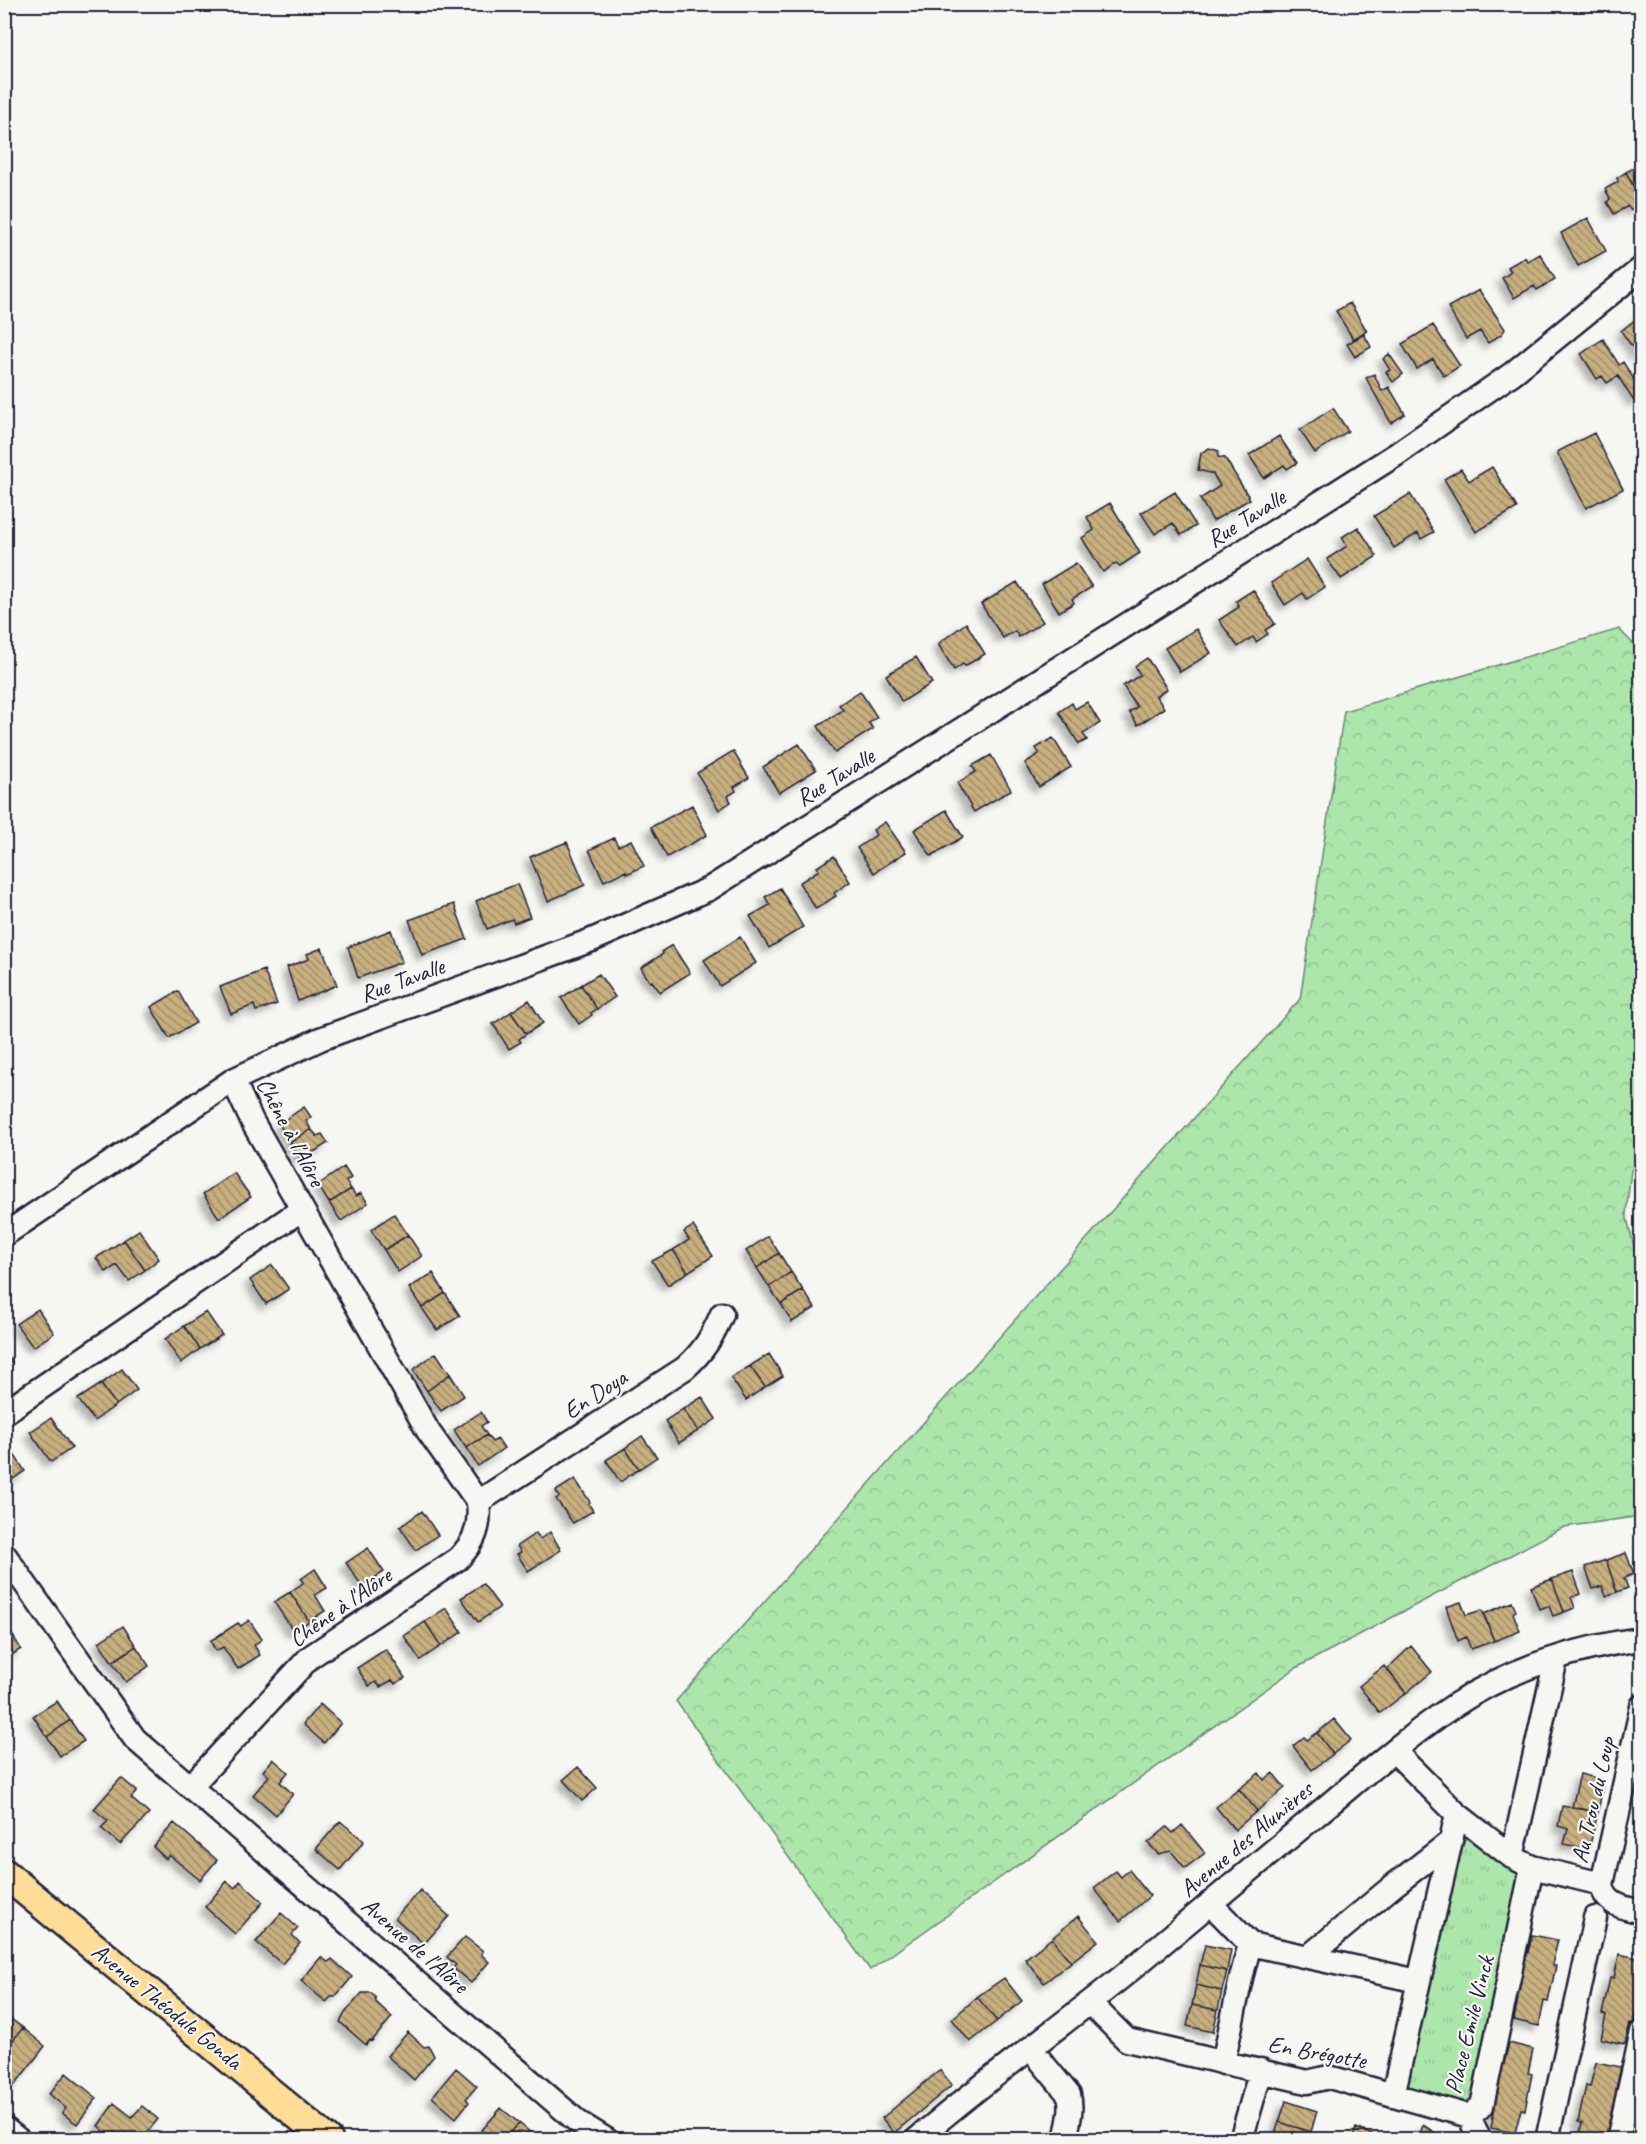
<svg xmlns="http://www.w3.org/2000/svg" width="1646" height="2144" viewBox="0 0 1646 2144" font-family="Caveat,sans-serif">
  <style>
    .grass { fill: url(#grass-tufts); stroke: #678473; stroke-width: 1.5 }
    .forest { fill: url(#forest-crowns); stroke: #678473; stroke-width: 1.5 }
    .building { fill: url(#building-back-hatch); stroke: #22223b; stroke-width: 1.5; filter: url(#shadow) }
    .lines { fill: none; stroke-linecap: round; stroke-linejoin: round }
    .minor-casing { stroke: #22223b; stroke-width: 27 }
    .major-casing { stroke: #22223b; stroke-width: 33 }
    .minor { stroke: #f6f6f2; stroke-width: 22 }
    .major { stroke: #ffdd96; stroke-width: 28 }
    .labels { text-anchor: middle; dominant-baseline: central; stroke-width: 4.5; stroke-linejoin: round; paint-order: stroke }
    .street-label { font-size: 24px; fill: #22223b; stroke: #f6f6f2 }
  </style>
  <defs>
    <pattern id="grass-tufts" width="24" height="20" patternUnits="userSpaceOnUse" patternTransform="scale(1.5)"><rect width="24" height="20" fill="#ace6ab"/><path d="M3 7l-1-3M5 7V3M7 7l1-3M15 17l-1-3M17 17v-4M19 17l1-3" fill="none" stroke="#94c594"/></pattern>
    <pattern id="forest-crowns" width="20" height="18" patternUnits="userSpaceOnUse" patternTransform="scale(1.5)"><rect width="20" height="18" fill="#ace6ab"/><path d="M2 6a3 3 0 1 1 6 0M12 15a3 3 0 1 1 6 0" fill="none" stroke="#94c594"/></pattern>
    <pattern id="building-back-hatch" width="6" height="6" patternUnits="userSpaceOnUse" patternTransform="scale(1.5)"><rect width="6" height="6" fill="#c7af7e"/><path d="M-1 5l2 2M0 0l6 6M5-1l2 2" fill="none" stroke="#a18e68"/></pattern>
    <filter id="shadow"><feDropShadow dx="-5.5" dy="5.5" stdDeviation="3" flood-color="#0004"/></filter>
  </defs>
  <rect width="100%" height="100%" fill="#f6f6f2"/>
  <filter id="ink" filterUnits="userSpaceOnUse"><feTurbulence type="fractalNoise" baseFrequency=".0167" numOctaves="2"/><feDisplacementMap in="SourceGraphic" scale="12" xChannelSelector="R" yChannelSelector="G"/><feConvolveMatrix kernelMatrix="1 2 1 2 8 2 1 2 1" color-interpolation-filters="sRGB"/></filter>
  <g filter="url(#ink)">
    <path class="grass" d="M1466,1834L1515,1869L1520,1876L1471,2105L1406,2087L1460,1835Z
      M1641,2070V2139H1628Z"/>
    <path class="forest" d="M1619,629L1642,653V1160L1631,1170L1626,1214L1638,1263L1641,1269V1516L1564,1527L1296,1668L870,1970L676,1701L1300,999L1344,711Z"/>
    <path class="building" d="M1642,164V201L1626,172Z
      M1626,172L1642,204L1631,210L1628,206L1614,214L1607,202L1610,199L1605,189L1618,182L1617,178Z
      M1588,218L1606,251L1578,266L1561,233Z
      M1540,254L1555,279L1537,290L1534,286L1514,298L1502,278L1511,272L1508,267L1525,257L1527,261Z
      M1479,290L1505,329L1502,334L1488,343L1480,331L1466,339L1448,307Z
      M1350,303L1367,331L1353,339L1336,311Z
      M1641,315L1642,357L1640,358L1621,331Z
      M1433,325L1460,366L1444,376L1433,359L1417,369L1402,344Z
      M1364,334L1371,347L1355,357L1347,344Z
      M1603,339L1619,365L1623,362L1642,392V398L1633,400L1618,376L1607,383L1602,376L1597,379L1581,354Z
      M1389,354L1403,374L1393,382L1386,372L1390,370L1383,359Z
      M1374,374L1382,391L1389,387L1405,414L1391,423L1366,378Z
      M1333,408L1348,431L1315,453L1300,430Z
      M1594,433L1623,489L1586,508L1557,452Z
      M1279,436L1297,463L1287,469L1284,465L1264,478L1249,455Z
      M1209,448L1219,451L1218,457L1225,458L1250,499L1213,521L1200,499L1220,486L1213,474L1198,470L1201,453Z
      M1492,467L1517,508L1476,532L1444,479L1461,469L1469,481Z
      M1175,492L1196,526L1181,535L1173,523L1155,534L1141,513Z
      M1410,494L1434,532L1421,539L1418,533L1394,548L1374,516Z
      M1110,503L1140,553L1120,566L1116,563L1103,572L1082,538L1094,530L1087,517Z
      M1358,527L1377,556L1341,579L1327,559L1347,546L1342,537Z
      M1307,559L1325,587L1307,599L1303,593L1285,605L1271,583Z
      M1076,563L1092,587L1072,599L1074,603L1059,612L1042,584Z
      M1017,582L1043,622L1019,637L1015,631L1003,638L981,604Z
      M1253,590L1275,624L1265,630L1268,634L1256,642L1253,637L1238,647L1219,620L1239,607L1236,601Z
      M966,623L985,654L965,666L963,664L954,670L938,644Z
      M1196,629L1211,653L1180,672L1165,648Z
      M916,657L932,683L902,702L886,675Z
      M1147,658L1167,689L1156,696L1164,708L1138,725L1129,712L1137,707L1123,686L1140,675L1135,666Z
      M860,691L877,717L869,723L873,729L835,753L818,726L843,710L839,705Z
      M1087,702L1100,723L1083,734L1087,740L1079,744L1059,712L1072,703L1075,709Z
      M1053,738L1071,767L1039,787L1025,763L1039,754L1036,748Z
      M799,744L816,770L779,793L763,767Z
      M733,751L749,778L734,787L736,791L728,796L731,802L719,810L697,773Z
      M991,755L1011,790L974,812L957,783L976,772L972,766Z
      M692,805L707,835L667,857L651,827Z
      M946,810L963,837L931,856L914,830Z
      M885,822L906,852L874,873L857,848L876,835L873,830Z
      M614,838L618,846L631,840L644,866L627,874L626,871L604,881L589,850Z
      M567,842L585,885L548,901L530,857Z
      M834,856L850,882L834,893L836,896L816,909L799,883L819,870L817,867Z
      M517,884L530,917L514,923L512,919L487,929L476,901Z
      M780,888L803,927L769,948L750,916L770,905L765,897Z
      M454,904L467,939L422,955L409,920Z
      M391,930L402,962L358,978L348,947Z
      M740,937L756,963L720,986L704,960Z
      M672,945L690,973L660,992L652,981L650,982L641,968L663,954L662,951Z
      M322,948L337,985L298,1001L287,967L309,959L307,954Z
      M264,970L277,1004L256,1011L254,1005L231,1014L220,987Z
      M599,974L615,997L597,1009L581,985Z
      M581,985L597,1009L591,1013L592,1015L579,1024L561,998Z
      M178,991L196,1023L169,1038L151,1007Z
      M529,1000L543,1023L526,1034L511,1012Z
      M511,1012L526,1034L519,1039L521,1042L509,1049L493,1024Z
      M304,1107L311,1117L306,1121L311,1129L290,1143L279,1124Z
      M311,1129L317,1136L322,1134L328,1143L301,1160L290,1143Z
      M344,1167L351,1178L346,1181L351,1189L329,1203L318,1185Z
      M234,1173L251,1197L219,1218L203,1194Z
      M351,1189L356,1196L361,1193L368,1203L341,1221L329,1203Z
      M394,1214L408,1235L384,1250L371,1230Z
      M693,1226L713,1256L688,1272L673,1250L689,1240L684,1232Z
      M139,1230L159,1259L145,1270L124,1240Z
      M408,1235L422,1256L398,1272L384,1250Z
      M768,1236L779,1253L757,1268L746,1251Z
      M124,1240L145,1270L129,1281L117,1265L106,1272L96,1258Z
      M673,1250L688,1272L668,1285L652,1261Z
      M779,1253L791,1272L769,1287L757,1268Z
      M272,1265L289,1289L266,1304L250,1280Z
      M791,1272L803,1290L781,1304L769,1287Z
      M433,1273L445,1293L422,1308L409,1288Z
      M803,1290L815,1308L792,1322L781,1304Z
      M445,1293L460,1316L437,1330L422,1308Z
      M38,1309L54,1333L33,1347L16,1324Z
      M206,1312L222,1335L200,1349L184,1326Z
      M184,1326L200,1349L181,1363L165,1339Z
      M4,1351L12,1362L4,1367Z
      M436,1353L450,1374L427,1391L413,1370Z
      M769,1354L783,1376L765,1387L750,1366Z
      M750,1366L765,1387L746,1400L731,1378Z
      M122,1369L137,1390L116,1405L101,1384Z
      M450,1374L464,1396L441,1411L427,1391Z
      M101,1384L116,1405L94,1421L78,1399Z
      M702,1397L716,1419L698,1431L683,1409Z
      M683,1409L698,1431L679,1443L665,1421Z
      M481,1412L487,1422L481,1426L487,1435L466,1448L454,1430Z
      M51,1418L72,1448L51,1462L30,1432Z
      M487,1435L492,1442L498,1439L504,1448L478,1466L466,1448Z
      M642,1436L657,1457L639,1469L625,1448Z
      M9,1447L25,1471L4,1485V1450Z
      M625,1448L639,1469L620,1482L606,1460Z
      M575,1479L590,1502L589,1504L593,1511L573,1523L556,1499L559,1497L556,1491Z
      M422,1511L438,1535L416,1550L400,1527Z
      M550,1532L561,1550L528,1571L517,1554L521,1552L517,1546L536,1533L540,1539Z
      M368,1548L384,1572L362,1586L346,1563Z
      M1626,1553L1634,1574L1624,1578L1628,1588L1617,1592L1606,1560Z
      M1606,1560L1617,1592L1606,1596L1602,1586L1593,1589L1585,1567Z
      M315,1569L327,1588L315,1595L325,1611L309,1621L290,1592L303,1583L301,1579Z
      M1573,1572L1581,1594L1571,1597L1575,1608L1564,1612L1552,1579Z
      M1552,1579L1564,1612L1553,1616L1549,1606L1539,1609L1531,1587Z
      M483,1584L500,1607L478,1622L461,1598Z
      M290,1592L309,1621L294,1632L274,1602Z
      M1461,1602L1466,1615L1482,1610L1494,1641L1471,1649L1466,1637L1458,1641L1446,1607Z
      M1512,1602L1516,1611L1513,1613L1520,1631L1494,1641L1484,1614Z
      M446,1608L462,1632L441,1646L425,1622Z
      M249,1620L262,1639L254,1645L260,1655L238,1669L223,1647L216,1651L210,1641L238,1623L241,1626Z
      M425,1622L441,1646L420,1660L404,1636Z
      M4,1625L13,1636L4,1642Z
      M123,1626L136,1646L112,1662L99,1642Z
      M13,1636L21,1649L4,1660V1642Z
      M136,1646L149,1666L126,1682L112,1662Z
      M1411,1646L1432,1672L1406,1693L1387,1669Z
      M386,1649L405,1678L395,1684L392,1680L380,1687L376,1682L369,1686L357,1668Z
      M1384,1666L1406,1693L1380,1713L1359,1686Z
      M57,1701L70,1720L47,1737L33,1716Z
      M320,1704L341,1723L324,1743L303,1724Z
      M1334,1719L1351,1740L1333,1754L1317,1733Z
      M70,1720L84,1741L60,1756L47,1737Z
      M1317,1733L1333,1754L1312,1770L1293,1746L1304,1737L1307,1740Z
      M273,1759L288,1772L280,1782L293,1794L276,1815L253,1795L269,1776L263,1771Z
      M578,1767L597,1788L582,1801L563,1780Z
      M1259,1773L1264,1780L1273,1773L1285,1788L1257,1811L1239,1789Z
      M1580,1774L1604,1780L1598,1812L1572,1807Z
      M121,1778L137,1791L131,1798L149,1814L120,1844L101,1828L108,1821L94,1809Z
      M1239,1789L1257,1811L1235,1830L1216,1807Z
      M1562,1806L1598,1812L1589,1849L1564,1844L1568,1829L1558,1826Z
      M340,1821L364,1841L340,1870L316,1849Z
      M174,1823L217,1860L200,1880L169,1855L166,1859L153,1847Z
      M1182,1825L1205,1853L1185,1868L1171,1851L1158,1854L1148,1843L1167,1827L1173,1833Z
      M1129,1870L1150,1896L1120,1921L1094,1888L1116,1871L1121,1877Z
      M227,1881L235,1888L240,1881L263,1902L235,1934L205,1907Z
      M420,1890L449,1916L424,1944L395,1918Z
      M281,1913L298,1928L292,1935L300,1943L282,1964L256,1942Z
      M1078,1916L1098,1941L1071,1962L1052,1938Z
      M1532,1935L1558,1940L1552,1965L1556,1966L1548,2002L1544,2001L1539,2026L1514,2020L1518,1999L1516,1998L1525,1956H1527Z
      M465,1937L483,1951L481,1954L489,1962L471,1983L453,1968L456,1965L447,1957Z
      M1052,1938L1071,1962L1044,1983L1025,1959Z
      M1205,1945L1231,1950L1227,1971L1200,1965Z
      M1619,1954L1642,1959L1640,1981L1642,1987L1633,2024L1630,2023L1625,2044L1601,2039L1606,2015L1602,2014L1610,1978H1614Z
      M321,1957L328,1962L332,1959L352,1977L335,1997H331L326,2002L301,1981Z
      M1200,1965L1227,1971L1222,1991L1196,1985Z
      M1004,1978L1022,2001L997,2021L977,1997Z
      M1196,1985L1222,1991L1218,2010L1192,2005Z
      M362,1993H371L375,1997L376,2002L392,2017L372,2041L370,2040L366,2045L340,2022L345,2013Z
      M977,1997L997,2021L970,2042L952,2019Z
      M1192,2005L1218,2010L1213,2032L1187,2026Z
      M4,2014L23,2028L4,2051Z
      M23,2028L45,2046L14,2086L4,2078V2051Z
      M408,2032L424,2047L429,2046L434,2056L414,2080L387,2056Z
      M1509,2043L1533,2049L1528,2073L1532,2074L1525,2110L1521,2109L1515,2133L1491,2128L1495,2107H1492L1501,2064H1504Z
      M1596,2062L1621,2067L1616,2089H1619L1610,2132L1607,2131L1605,2140H1579L1582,2123L1578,2122L1586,2086L1590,2087Z
      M456,2068L477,2086L466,2099L469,2102L456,2118L432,2097Z
      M940,2070L952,2085L894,2133L882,2118Z
      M66,2073L97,2098L77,2124L62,2113L66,2108L49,2094Z
      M1286,2101L1317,2111L1311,2132L1279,2122Z
      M114,2103L132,2117L142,2106L158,2119L141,2140H114L98,2126Z
      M501,2108L519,2123L504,2140H493L482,2130Z
      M1279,2122L1311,2132L1308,2140H1273Z
      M519,2123L537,2138L535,2140H504Z
      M1423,2125L1446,2140H1418Z
      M1356,2128L1379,2137L1378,2140H1352Z"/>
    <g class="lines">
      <defs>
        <path id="minor" d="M4,1235L233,1080L320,1039L592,940L709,889L1397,454L1513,373L1642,268
          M4,1413L301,1210
          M478,1502L685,1368C704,1351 712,1337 722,1314
          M4,1554L135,1739L578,2122L607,2140
          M1642,1706L1602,1884C1604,1905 1625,1908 1642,1912
          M1394,1751L1457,1814L1512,1857L1532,1867L1602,1884
          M191,1786L310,1657L458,1559C475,1542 481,1526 478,1502L428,1431L252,1121L233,1080
          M1512,1857L1556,1659
          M1210,1903L1250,1944L1308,1957L1393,1886L1450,1842
          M1308,1957L1418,1981
          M1090,2003L1127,2040L1307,2082L1329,2077L1469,2116L1482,2106L1532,1867
          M1031,2049L1069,2095C1073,2110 1068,2124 1065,2140
          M1223,2063L1241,1978L1250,1944
          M1393,2095L1457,1814
          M1469,2116L1480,2140
          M4,2128L19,2140
          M916,2140C988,2077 1067,2023 1140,1962C1198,1914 1256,1866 1314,1817C1360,1779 1405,1738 1455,1705C1509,1669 1578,1647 1642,1639
          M1241,2140L1261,2070
          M1547,2140L1595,1918
          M1618,2140L1642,2032"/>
        <path id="major" d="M4,1873L328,2140"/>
      </defs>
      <use href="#minor" class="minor-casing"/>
      <use href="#major" class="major-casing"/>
      <use href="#minor" class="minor"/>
      <use href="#major" class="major"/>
    </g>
  </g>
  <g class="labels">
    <g class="street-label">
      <text transform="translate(1246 518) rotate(-32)">Rue Tavalle</text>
      <text transform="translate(835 777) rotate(-32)">Rue Tavalle</text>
      <text transform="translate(402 980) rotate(-20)">Rue Tavalle</text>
      <text transform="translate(291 1132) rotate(62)">Chêne à l'Alôre</text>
      <text transform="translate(595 1394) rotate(-33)">En Doya</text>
      <text transform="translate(340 1607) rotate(-35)">Chêne à l'Alôre</text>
      <text transform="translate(1593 1800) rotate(-77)">Au Trou du Loup</text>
      <text transform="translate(1246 1839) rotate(-40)">Avenue des Alunières</text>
      <text transform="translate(415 1945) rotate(41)">Avenue de l'Alôre</text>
      <text transform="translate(167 2006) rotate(39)">Avenue Théodule Gonda</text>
      <text transform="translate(1469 2025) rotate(-76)">Place Emile Vinck</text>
      <text transform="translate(1317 2052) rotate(10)">En Brégotte</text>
    </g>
  </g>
  <rect width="1646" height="2144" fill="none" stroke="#f6f6f2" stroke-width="24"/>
  <rect x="12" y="12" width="1622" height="2120" fill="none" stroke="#22223b" stroke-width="2" filter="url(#ink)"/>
</svg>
